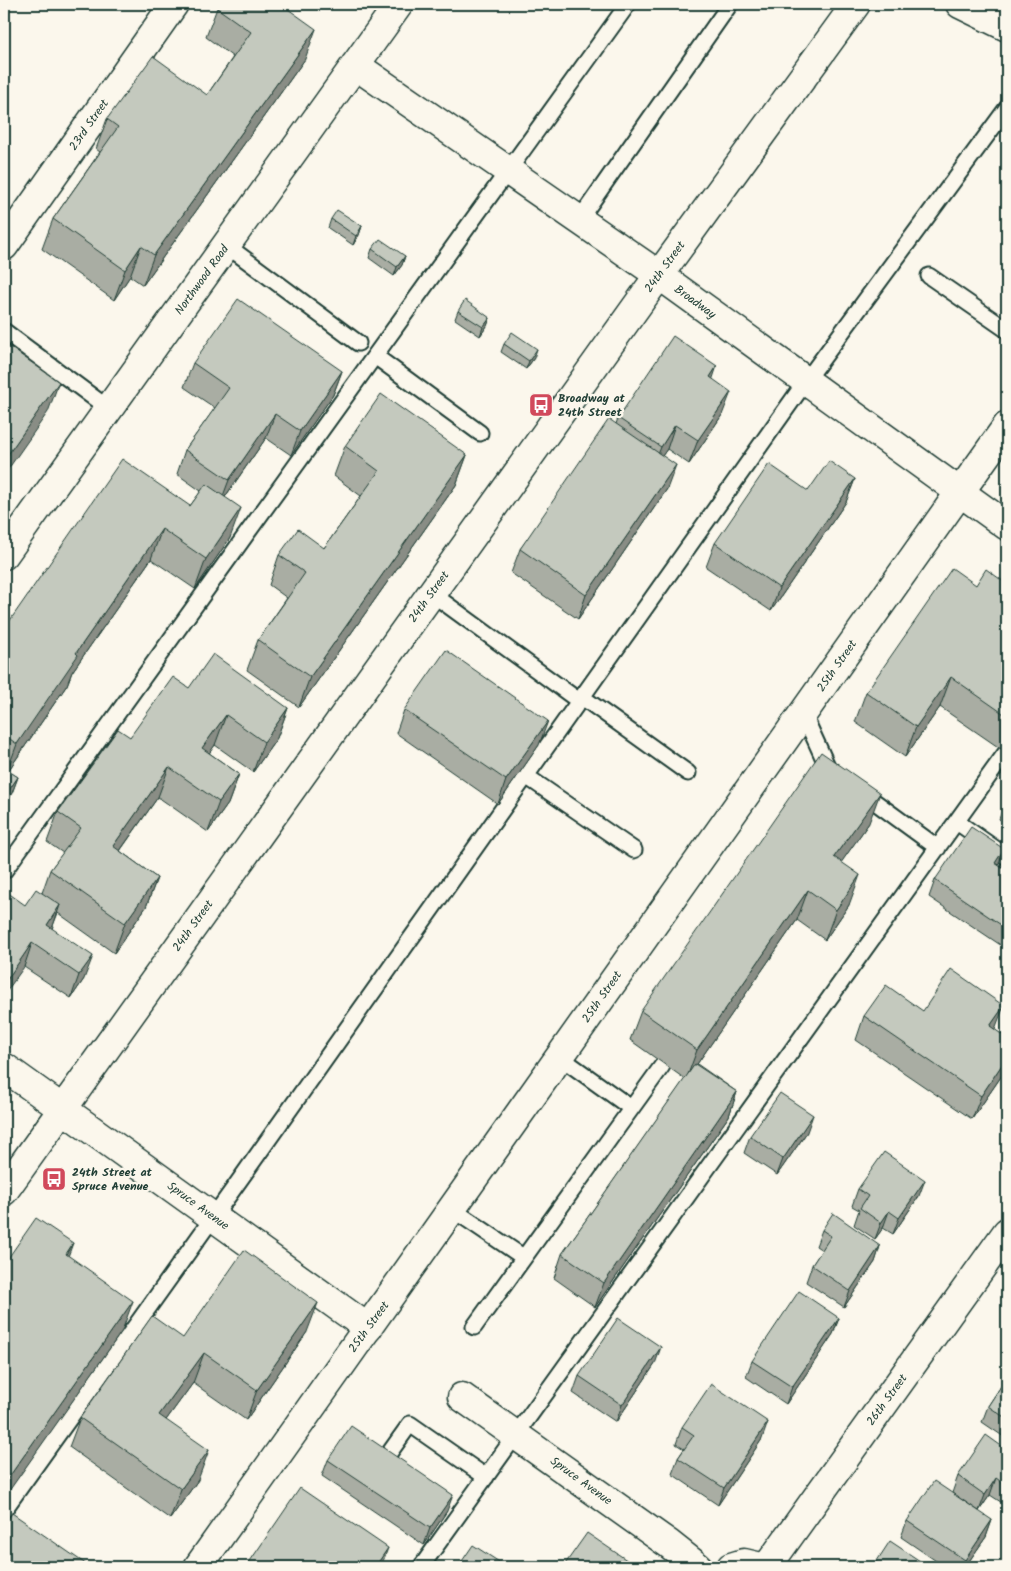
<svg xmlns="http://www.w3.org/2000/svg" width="1011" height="1571" viewBox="0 0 1011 1571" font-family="Kalam,sans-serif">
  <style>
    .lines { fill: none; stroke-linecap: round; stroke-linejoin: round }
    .service-casing { stroke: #1f3d34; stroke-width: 19 }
    .minor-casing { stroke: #1f3d34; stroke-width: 31 }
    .secondary-casing { stroke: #1f3d34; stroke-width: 31 }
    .primary-casing { stroke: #1f3d34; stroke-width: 31 }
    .service { stroke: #fbf7ec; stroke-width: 15 }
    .minor { stroke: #fbf7ec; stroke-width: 28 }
    .secondary { stroke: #fbf7ec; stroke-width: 28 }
    .primary { stroke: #fbf7ec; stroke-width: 28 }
    .wall { fill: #a9ada3; stroke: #1f3d34 }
    .shaded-wall { fill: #898d85; stroke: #1f3d34 }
    .building { fill: #c4c9be; stroke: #1f3d34 }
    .labels { text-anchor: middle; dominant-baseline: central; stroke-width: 4.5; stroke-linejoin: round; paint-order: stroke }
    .street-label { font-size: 12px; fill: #1f3d34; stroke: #fbf7ec }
    .poi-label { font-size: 12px; font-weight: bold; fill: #1f3d34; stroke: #fbf7ec; text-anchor: start }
  </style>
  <rect width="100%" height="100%" fill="#fbf7ec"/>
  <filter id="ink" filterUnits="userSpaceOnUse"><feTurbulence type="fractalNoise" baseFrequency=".02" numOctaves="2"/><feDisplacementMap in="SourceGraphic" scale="10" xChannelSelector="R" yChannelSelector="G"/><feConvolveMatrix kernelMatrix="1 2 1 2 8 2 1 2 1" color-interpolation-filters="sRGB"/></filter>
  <g filter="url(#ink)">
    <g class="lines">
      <defs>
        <path id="service" d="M579,220L730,4
          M226,245L358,343
          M929,276L1007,330
          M4,331L109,409
          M375,356L480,433
          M431,593L579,701
          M582,697L688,773
          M803,713L828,768L831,770
          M526,776L634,850
          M860,791L938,848
          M957,822L1007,857
          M4,871L628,4
          M560,1057L631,1108
          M452,1209L523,1257
          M474,1327L662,1066
          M385,1459L410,1424L486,1477
          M4,1510L234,1188L806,381L1007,108
          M421,1567L1007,751"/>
        <path id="minor" d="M960,4L1007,27
          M355,65L659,275L856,4
          M4,246L174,4
          M4,555L399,4
          M4,1067L368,1328
          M462,1397L669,1544L698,1567
          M731,1567L744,1563L761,1567
          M767,1567L1007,1232"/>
        <path id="secondary" d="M960,492L1007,426"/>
        <path id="primary" d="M4,1191L659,275L1007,526
          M198,1567L960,492"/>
      </defs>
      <use href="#service" class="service-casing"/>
      <use href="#minor" class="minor-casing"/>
      <use href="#secondary" class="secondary-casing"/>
      <use href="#primary" class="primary-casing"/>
      <use href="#service" class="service"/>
      <use href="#minor" class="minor"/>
      <use href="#secondary" class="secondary"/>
      <use href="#primary" class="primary"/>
    </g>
    <path class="wall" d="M217,8L305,59L143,285L130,276L114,300L42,249L53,219L100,152L96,149L107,119L207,95L233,57L206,37Z
      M331,219L362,226L359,235L353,245L328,228Z
      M372,249L405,256L402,265L394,276L369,258Z
      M458,311L490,318L487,326L480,336L455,319Z
      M504,344L534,358L526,369L501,352Z
      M193,363L342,371L333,395L291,455L266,438L225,497L230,538L195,589L151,559L72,672L67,685L8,771L18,777L12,793L4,805V629L190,506L201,491L177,474L185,450L215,408L184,387Z
      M712,379L722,415L689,464L667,449L662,456L667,489L578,619L511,573L520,549L616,424L618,418Z
      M345,446L467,455L456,485L299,707L247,670L258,640L287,598L269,585L279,555L324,548L361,496L334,476Z
      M855,479L846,502L771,611L706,567L715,543L808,491Z
      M1007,584V740L1001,749L940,707L905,757L855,722L866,692L976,585Z
      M189,688L288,708L277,738L253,772L215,745L209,753L239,774L228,804L208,832L158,797L120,851L157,878L146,907L114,953L58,913L52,928L84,979L71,998L24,967L25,905L42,893L50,870L63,853L47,842L58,812L130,737Z
      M404,710L539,745L498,804L396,733Z
      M1007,798V825L999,819Z
      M869,823L841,862L849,905L825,940L797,920L697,1064L737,1092L729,1116L595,1307L554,1278L562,1254L685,1079L630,1040L641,1011Z
      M1004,849L998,865L1007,871V944L1005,948L929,897L935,880Z
      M923,1011L995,1030L1007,1038V1068L972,1119L856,1040L864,1016Z
      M807,1132L777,1175L744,1153L750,1136Z
      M858,1189L919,1196L893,1234L883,1228L875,1239L854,1225L859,1210L852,1206Z
      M822,1230L880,1246L875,1262L844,1307L806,1282L812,1265L822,1250L816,1246Z
      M839,1318L833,1334L786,1404L746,1377L752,1361Z
      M307,1332L246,1420L193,1383L166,1420L198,1480L170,1519L69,1447L80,1418L183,1338Z
      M655,1364L616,1422L573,1393L579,1376Z
      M1007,1377V1439L982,1422L988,1406Z
      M682,1427L762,1439L718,1505L672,1474L678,1458L684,1449L676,1444Z
      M1007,1450V1506L990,1495L979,1511L952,1493L958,1476Z
      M328,1460L447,1511L424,1545L322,1476Z
      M992,1520L986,1537L965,1567H945L901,1537L907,1521Z"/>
    <path class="shaded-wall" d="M316,29L305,59L143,285L154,255Z
      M362,226L359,235L353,245L356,236Z
      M141,246L130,276L114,300L125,270Z
      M405,256L402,265L394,276L397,267Z
      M490,318L487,326L480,336L483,327Z
      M537,349L534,358L526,369L529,361Z
      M717,366L709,390L710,377Z
      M342,371L333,395L291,455L300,431Z
      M59,382L48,412L4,475V460Z
      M731,392L722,415L689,464L698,440Z
      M275,414L266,438L220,504L229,480Z
      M675,425L667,449L652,470L661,447Z
      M467,455L456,485L299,707L310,677Z
      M676,465L667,489L578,619L586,595Z
      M855,479L846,502L771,611L779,588Z
      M241,508L230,538L195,589L206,559Z
      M162,529L151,559L72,672L67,685L6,774L17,744L76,653Z
      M951,677L940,707L905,757L916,727Z
      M288,708L277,738L253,772L264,742Z
      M226,715L215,745L192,778L202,748Z
      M548,721L539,745L498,804L506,780Z
      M1007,732V740L1001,749Z
      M169,767L158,797L102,876L113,846Z
      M239,774L228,804L208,832L219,802Z
      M18,777L12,793L4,805V797Z
      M880,793L869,823L824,887L834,857Z
      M1004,849L998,866L995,863Z
      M860,875L849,905L825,940L836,910Z
      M157,878L146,907L114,953L125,923Z
      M808,890L797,920L686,1080L697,1050Z
      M60,905L52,929L39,948L47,925Z
      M32,943L24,967L4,995V984Z
      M93,956L84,979L71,998L79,975Z
      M1004,1006L995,1029L981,1050L990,1026Z
      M1007,1057V1068L972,1119L981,1096Z
      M737,1092L729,1116L595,1307L604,1283Z
      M813,1115L807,1132L777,1175L783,1159Z
      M925,1180L919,1196L893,1234L899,1218Z
      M889,1211L883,1228L875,1239L881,1223Z
      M73,1243L62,1273L66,1254Z
      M880,1246L875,1262L844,1307L850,1291Z
      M133,1301L122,1331L4,1498V1484Z
      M318,1303L307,1332L246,1420L257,1390Z
      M839,1318L833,1334L786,1404L792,1387Z
      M661,1347L655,1364L616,1422L622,1405Z
      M204,1353L193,1383L148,1445L159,1415Z
      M768,1422L762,1439L718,1505L724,1488Z
      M209,1450L198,1480L170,1519L181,1489Z
      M996,1478L990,1495L979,1511L985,1495Z
      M453,1495L447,1511L424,1545L430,1528Z
      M992,1520L986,1537L965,1567H962L965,1560Z
      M388,1548L381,1567H375Z"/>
    <path class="building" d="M219,4H281L316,29L154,255L141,246L125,270L53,219L118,127L107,119L153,56L207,95L251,32L217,8Z
      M337,210L362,226L356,236L331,219Z
      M380,239L405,256L397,267L372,249Z
      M238,299L342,371L300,431L275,414L229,480L185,450L229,388L193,363Z
      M465,300L490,318L483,327L458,311Z
      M512,332L537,349L529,361L504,344Z
      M673,336L717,366L710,377L731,392L698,440L675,425L661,447L618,418Z
      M4,343L59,382L4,460Z
      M381,394L467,455L310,677L258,640L305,573L279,555L298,529L324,548L379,471L345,446Z
      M609,419L676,465L586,595L520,549Z
      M122,459L190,506L206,484L241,508L206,559L162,529L76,653L78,655L17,744L4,735V629Z
      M829,461L855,479L779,588L715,543L769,464L808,491Z
      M952,568L976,585L986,569L1007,584V716L951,677L916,727L866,692Z
      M446,650L548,721L506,780L404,710Z
      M213,654L288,708L264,742L226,715L202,748L239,774L219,802L169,767L113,846L157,878L125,923L50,870L81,828L58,812L118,729L130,737L173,677L189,688Z
      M821,752L880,793L834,857L860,875L836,910L808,890L697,1050L641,1011Z
      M4,768L18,777L4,797Z
      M971,827L1004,849L995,863L1007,871V929L935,880Z
      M36,889L60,905L47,925L93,956L79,975L32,943L4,984V890L25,905Z
      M951,969L1004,1006L990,1026L1007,1038V1057L981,1096L864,1016L886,985L923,1011Z
      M695,1064L737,1092L604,1283L562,1254Z
      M780,1093L813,1115L783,1159L750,1136Z
      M884,1152L925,1180L899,1218L889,1211L881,1223L860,1208L868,1196L858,1189Z
      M833,1213L880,1246L850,1291L812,1265L831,1236L822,1230Z
      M36,1218L73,1243L66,1254L133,1301L4,1484V1264Z
      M244,1250L318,1303L257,1390L204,1353L159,1415L209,1450L181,1489L80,1418L152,1316L183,1338Z
      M799,1291L839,1318L792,1387L752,1361Z
      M618,1318L661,1347L622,1405L579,1376Z
      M1007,1377V1419L988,1406Z
      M711,1384L768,1422L724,1488L678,1458L694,1435L682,1427Z
      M351,1426L453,1495L430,1528L328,1460Z
      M986,1435L1007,1450V1486L996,1478L985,1495L958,1476Z
      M934,1481L992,1520L965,1560L907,1521Z
      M300,1488L388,1548L375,1567H246Z
      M12,1513L90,1567H4V1525Z
      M587,1533L637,1567H563Z
      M890,1541L929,1567H873Z
      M473,1545L507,1567H458Z"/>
  </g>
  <defs>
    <symbol id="bus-square" viewBox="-11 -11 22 22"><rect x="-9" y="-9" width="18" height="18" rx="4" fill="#d1495b" stroke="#fbf7ec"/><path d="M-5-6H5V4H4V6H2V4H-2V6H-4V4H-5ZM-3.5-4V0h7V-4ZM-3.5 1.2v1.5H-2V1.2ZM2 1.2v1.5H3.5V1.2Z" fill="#fff"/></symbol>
  </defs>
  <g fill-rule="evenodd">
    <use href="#bus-square" x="527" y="391" width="28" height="28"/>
    <use href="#bus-square" x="40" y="1165" width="28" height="28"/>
  </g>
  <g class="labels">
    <g class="street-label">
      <text transform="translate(89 125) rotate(-55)">23rd Street</text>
      <text transform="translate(665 267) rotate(-54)">24th Street</text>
      <text transform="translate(202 280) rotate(-54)">Northwood Road</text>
      <text transform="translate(695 302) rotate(36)">Broadway</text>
      <text transform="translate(429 597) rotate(-54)">24th Street</text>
      <text transform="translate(837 666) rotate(-55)">25th Street</text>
      <text transform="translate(193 926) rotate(-54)">24th Street</text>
      <text transform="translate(602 997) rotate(-55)">25th Street</text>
      <text transform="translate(198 1206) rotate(36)">Spruce Avenue</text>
      <text transform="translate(369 1327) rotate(-54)">25th Street</text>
      <text transform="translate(887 1400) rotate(-54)">26th Street</text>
      <text transform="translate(581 1481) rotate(36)">Spruce Avenue</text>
    </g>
    <g class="poi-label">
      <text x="558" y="398">Broadway at<tspan x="558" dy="14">24th Street</tspan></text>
      <text x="72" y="1172">24th Street at<tspan x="72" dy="14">Spruce Avenue</tspan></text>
    </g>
  </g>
  <rect width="1011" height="1571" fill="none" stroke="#fbf7ec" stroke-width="20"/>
  <rect x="10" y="10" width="991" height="1551" fill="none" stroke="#1f3d34" stroke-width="2" filter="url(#ink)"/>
</svg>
